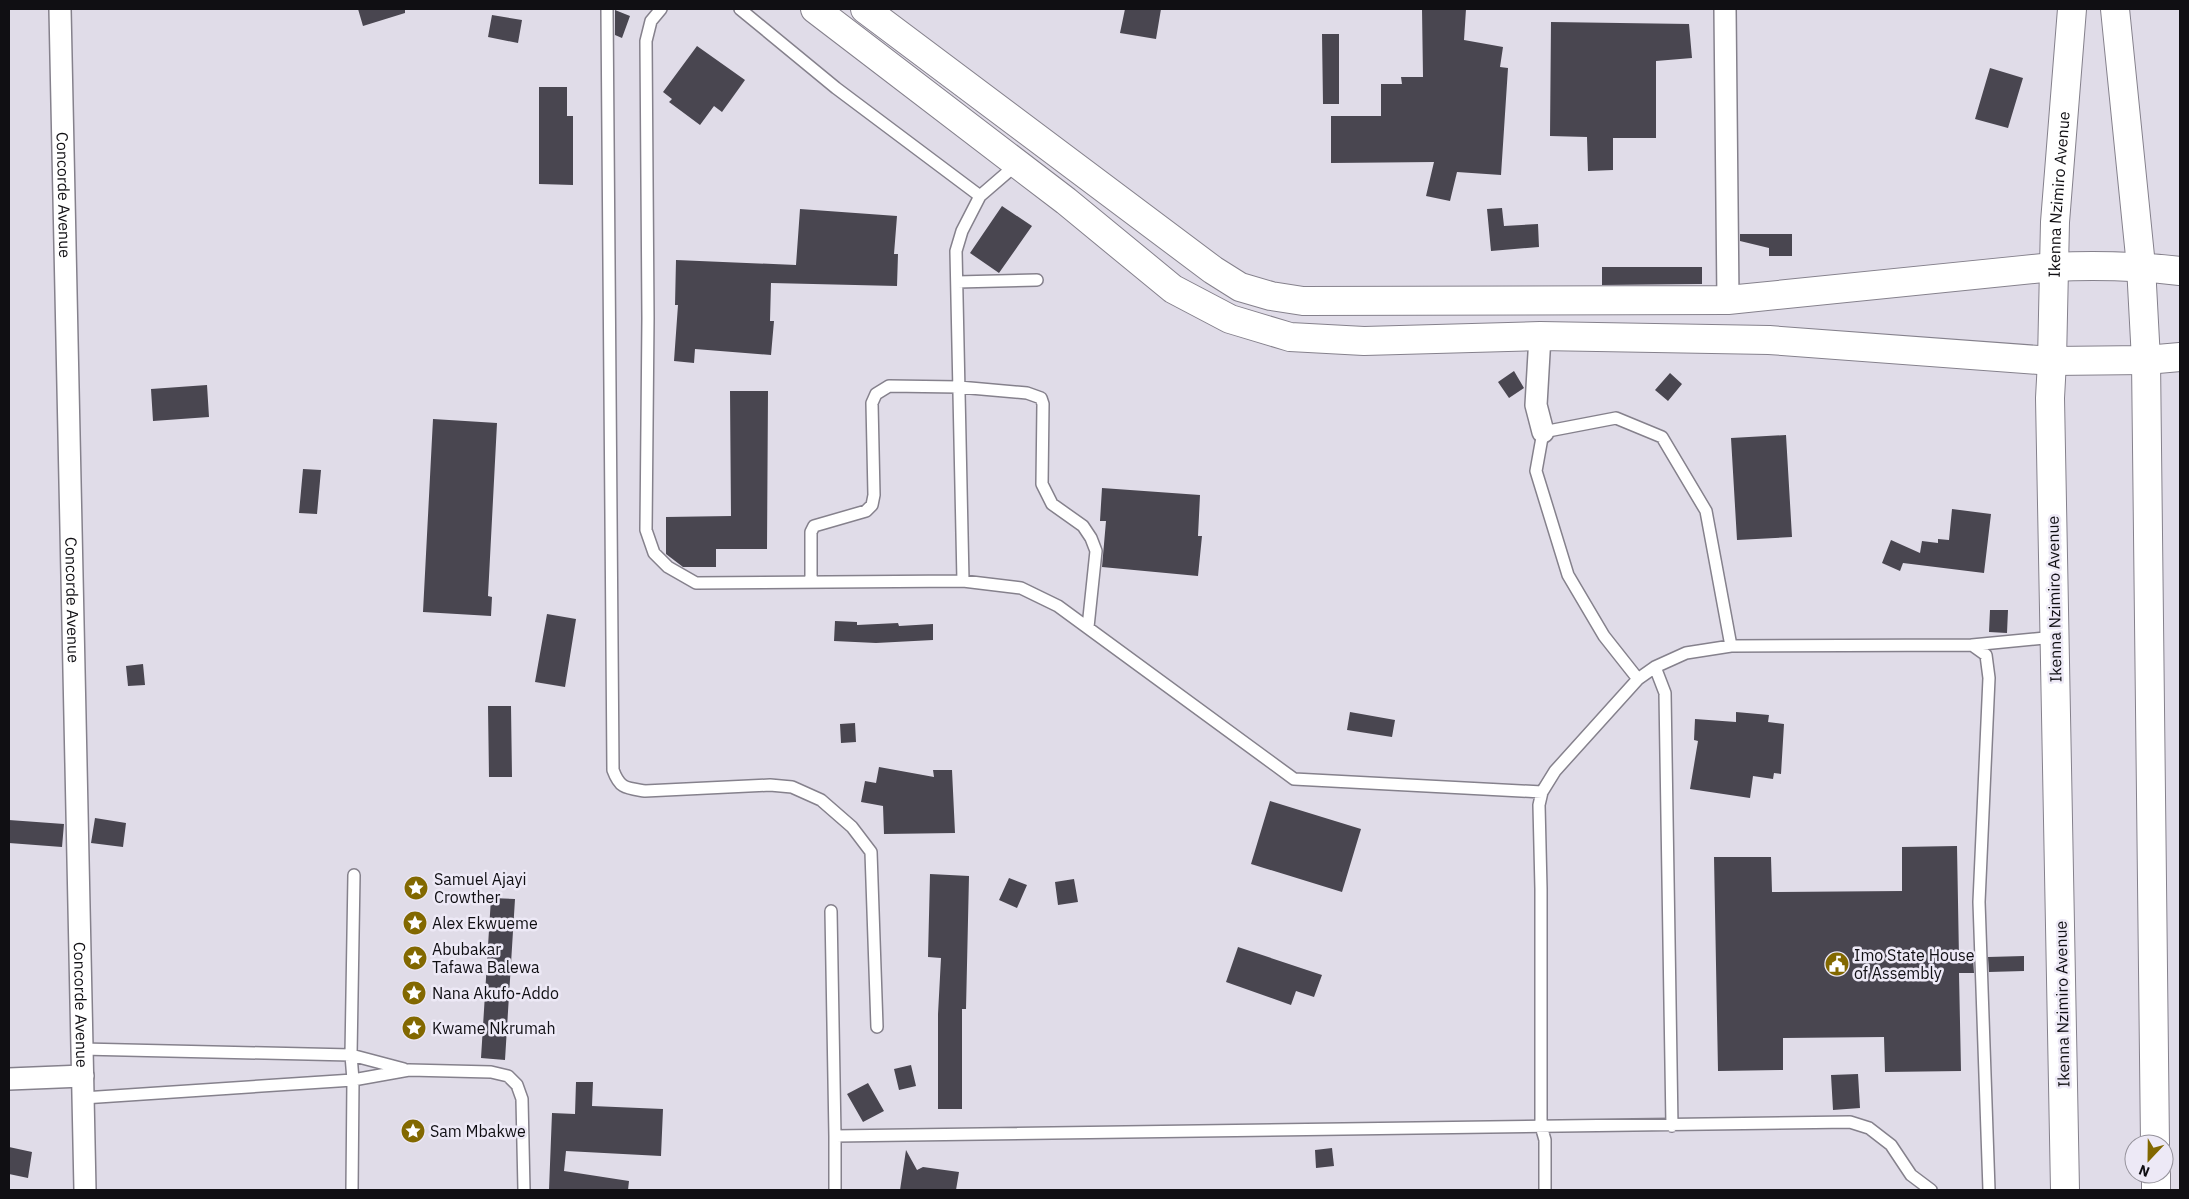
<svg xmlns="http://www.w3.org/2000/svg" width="2189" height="1199" viewBox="0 0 2189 1199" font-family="'IBM Plex Sans',sans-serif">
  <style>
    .building { fill: #494650 }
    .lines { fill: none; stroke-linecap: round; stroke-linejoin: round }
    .service-casing { stroke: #85818c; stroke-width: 14 }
    .minor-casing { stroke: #85818c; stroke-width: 24 }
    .tertiary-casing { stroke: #85818c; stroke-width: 30 }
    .service { stroke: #fff; stroke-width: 11 }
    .minor { stroke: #fff; stroke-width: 21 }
    .tertiary { stroke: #fff; stroke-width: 28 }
    .labels { text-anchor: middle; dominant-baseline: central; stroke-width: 5; stroke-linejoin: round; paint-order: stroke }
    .street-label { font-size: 16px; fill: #100f13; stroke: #ede9f6 }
    .poi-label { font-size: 16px; fill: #100f13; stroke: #ede9f6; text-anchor: start }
  </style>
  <rect width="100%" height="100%" fill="#e0dce8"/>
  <path class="building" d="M358,9H405V13L363,26Z
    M1125,9H1161L1156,39L1120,33Z
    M1422,9H1466L1464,40L1503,47L1500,67L1508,68L1501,175L1457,172L1450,201L1426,196L1434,162L1331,163V116H1381V84H1402L1401,77H1423Z
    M615,10L630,16L622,38L615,35Z
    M492,15L522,20L518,43L488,37Z
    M1551,22L1689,24L1692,58L1656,61V138H1613V170L1588,171L1587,137L1550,136Z
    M1322,34H1339V104H1323Z
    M697,46L745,80L722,112L714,106L700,125L669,102L672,99L663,92Z
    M1990,68L2023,78L2008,128L1975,119Z
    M539,87H567V116H573V185L539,184Z
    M1002,206L1032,226L999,273L970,253Z
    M1502,208L1504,226L1538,224L1539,247L1491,251L1487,209Z
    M800,209L897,216L894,254H898L897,286L771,283L770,321H774L771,355L695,349L694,363L674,361L678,305H675L676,260L796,265Z
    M1740,234H1792V256H1769V248L1740,241Z
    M1602,267H1702V284L1602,285Z
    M1514,371L1524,388L1509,398L1498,382Z
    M1670,373L1682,384L1668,401L1655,390Z
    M207,385L209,417L153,421L151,389Z
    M730,391H768L767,549H716V567H683L666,554V517L731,516Z
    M433,419L497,423L488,596L492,597L491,616L423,612Z
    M1786,435L1792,537L1737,540L1731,438Z
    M303,469L321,470L317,514L299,513Z
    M1102,488L1200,495L1198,536H1202L1198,576L1102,567L1106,521H1100Z
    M1952,509L1991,514L1984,573L1903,563L1900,571L1882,563L1891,540L1920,553L1922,541L1938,543V539L1949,540Z
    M1990,610H2008L2007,633L1989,632Z
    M547,614L576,619L565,687L535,682Z
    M835,621L857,622V625L898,623L899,626L933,624V640L876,643L834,641Z
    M143,664L145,685L128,686L126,666Z
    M488,706H511L512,777H489Z
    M1350,712L1395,720L1392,737L1347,730Z
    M1736,712L1769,715L1768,722L1784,724L1781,774L1774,773L1773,779L1753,776L1750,798L1690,789L1698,741L1694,740L1695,719L1736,722Z
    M855,723L856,742L841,743L840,724Z
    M879,767L934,777L933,770H952L955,833L884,834L883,806L861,802L865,781L876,783Z
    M1270,801L1361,829L1342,892L1251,864Z
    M95,818L126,823L123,847L91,843Z
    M9,820L64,824L62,847L9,843Z
    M1957,846L1959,958H1973L1974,973H1959L1961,1071L1885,1072L1884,1037L1783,1038V1070L1718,1071L1714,857H1771L1772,892L1902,891V847Z
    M930,874L969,876L966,1009H962V1109H938V1014L941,958L928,957Z
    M1009,878L1027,885L1017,908L999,900Z
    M1074,879L1078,902L1058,905L1055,882Z
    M491,898L515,899L505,1060L481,1058Z
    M1238,947L1322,975L1314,997L1296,991L1291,1005L1226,982Z
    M2024,956V971L1989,972L1988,957Z
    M911,1065L916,1086L899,1090L894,1069Z
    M1858,1074L1860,1108L1833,1110L1831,1075Z
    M576,1082H593L592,1106L663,1109L661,1156L566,1151L564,1171L629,1181L628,1190H549L552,1113L575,1114Z
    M868,1083L884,1111L863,1122L847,1094Z
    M9,1147L32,1152L28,1178L9,1174Z
    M1332,1148L1334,1166L1316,1168L1315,1150Z
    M906,1150L917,1170L923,1167L959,1172L956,1190H900Z"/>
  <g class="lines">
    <defs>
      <path id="service" d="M607,9L613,770C620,789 626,788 645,791L770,785L792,787L821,800L852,827L871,852L877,1027
        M661,9L651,21L646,41L648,318L646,530L654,553L668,567L696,583L963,581L1021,588L1058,606L1294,779L1542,792
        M740,9L836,88L980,196
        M957,282L1037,280
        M963,581L956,251L962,231L980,196L1017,164
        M811,582V532L814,526L866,511L872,505L874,495L872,403L876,394L889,386L959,387L1027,393L1041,398L1043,404L1042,484L1052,504L1083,526L1091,538L1096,551L1088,627
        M1972,645L1986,655L1989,678L1979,902L1989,1190
        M1655,667L1665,693L1672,1126
        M1638,679L1604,636L1568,575L1536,471L1543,432L1616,418L1662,437L1706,511L1731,646
        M831,911L835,1136
        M82,1049L351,1055L404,1069
        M83,1098L353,1080L409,1070L491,1072L508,1076L517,1085L522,1099L524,1190
        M352,1190L353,1080L351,1055L354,875
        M835,1190V1136L1850,1122L1869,1128L1891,1145L1911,1175L1931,1190
        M1545,1190V1140L1541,1126V889L1539,805L1542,792L1555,771L1638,679L1655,667L1686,653L1731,646L1972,645L2055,637"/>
      <g id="minor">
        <path id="s1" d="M60,9L85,1190"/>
        <path d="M1725,9L1728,300"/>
        <path d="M1540,336L1536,405L1543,432"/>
        <path d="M9,1079L83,1076"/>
      </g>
      <g id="tertiary">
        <path d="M815,9L1066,201L1173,289L1230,319L1290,337L1364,341L1540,336L1769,340L2052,361L2146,360L2180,357"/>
        <path d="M865,9L1213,270L1240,287L1271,296L1303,301L1728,300L2053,267C2096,265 2137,266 2180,271"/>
        <path d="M2115,9L2141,266L2146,360L2155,1144"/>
        <path d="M2156,1174V1190"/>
        <path id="s2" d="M2065,1190L2050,398L2052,361L2055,222L2072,9"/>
      </g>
    </defs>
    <use href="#service" class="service-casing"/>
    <use href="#minor" class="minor-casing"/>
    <use href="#tertiary" class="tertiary-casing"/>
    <use href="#service" class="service"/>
    <use href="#minor" class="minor"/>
    <use href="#tertiary" class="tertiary"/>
  </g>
  <defs>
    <symbol id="sight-disc" viewBox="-11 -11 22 22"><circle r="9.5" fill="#826800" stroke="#ede9f6"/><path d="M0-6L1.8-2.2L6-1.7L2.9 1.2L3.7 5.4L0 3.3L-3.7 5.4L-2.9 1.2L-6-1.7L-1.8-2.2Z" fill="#fff"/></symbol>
    <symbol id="civic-disc" viewBox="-11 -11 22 22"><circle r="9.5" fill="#826800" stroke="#ede9f6"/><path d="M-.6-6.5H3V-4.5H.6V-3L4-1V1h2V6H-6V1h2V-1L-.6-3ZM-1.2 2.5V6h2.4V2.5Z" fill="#fff"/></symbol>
  </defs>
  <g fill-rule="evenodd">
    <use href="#sight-disc" x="402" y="874" width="28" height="28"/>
    <use href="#sight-disc" x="401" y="909" width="28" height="28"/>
    <use href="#sight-disc" x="401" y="944" width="28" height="28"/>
    <use href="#civic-disc" x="1823" y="950" width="28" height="28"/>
    <use href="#sight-disc" x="400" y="979" width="28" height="28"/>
    <use href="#sight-disc" x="400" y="1014" width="28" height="28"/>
    <use href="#sight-disc" x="399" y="1117" width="28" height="28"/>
  </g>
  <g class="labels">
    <g class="street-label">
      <text stroke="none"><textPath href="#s2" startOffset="996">Ikenna Nzimiro Avenue</textPath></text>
      <text stroke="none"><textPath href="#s1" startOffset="186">Concorde Avenue</textPath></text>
      <text transform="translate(2054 599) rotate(-91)">Ikenna Nzimiro Avenue</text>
      <text stroke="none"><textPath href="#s1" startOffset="591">Concorde Avenue</textPath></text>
      <text stroke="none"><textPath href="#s1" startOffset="996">Concorde Avenue</textPath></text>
      <text transform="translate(2062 1004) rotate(-91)">Ikenna Nzimiro Avenue</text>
    </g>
    <g class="poi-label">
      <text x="434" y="879">Samuel Ajayi<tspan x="434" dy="18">Crowther</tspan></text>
      <text x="432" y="923">Alex Ekwueme</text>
      <text x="432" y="949">Abubakar<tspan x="432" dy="18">Tafawa Balewa</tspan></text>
      <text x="1854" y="955">Imo State House<tspan x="1854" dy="18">of Assembly</tspan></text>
      <text x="432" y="993">Nana Akufo-Addo</text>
      <text x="432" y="1028">Kwame Nkrumah</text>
      <text x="430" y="1131">Sam Mbakwe</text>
    </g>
  </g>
  <rect width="2189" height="1199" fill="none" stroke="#100f13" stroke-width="20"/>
  <g transform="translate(2149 1159) rotate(202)"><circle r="24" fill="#ede9f6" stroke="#95929b"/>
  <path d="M0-4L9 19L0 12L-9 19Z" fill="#826800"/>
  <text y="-8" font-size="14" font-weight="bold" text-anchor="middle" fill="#100f13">N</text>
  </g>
</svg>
